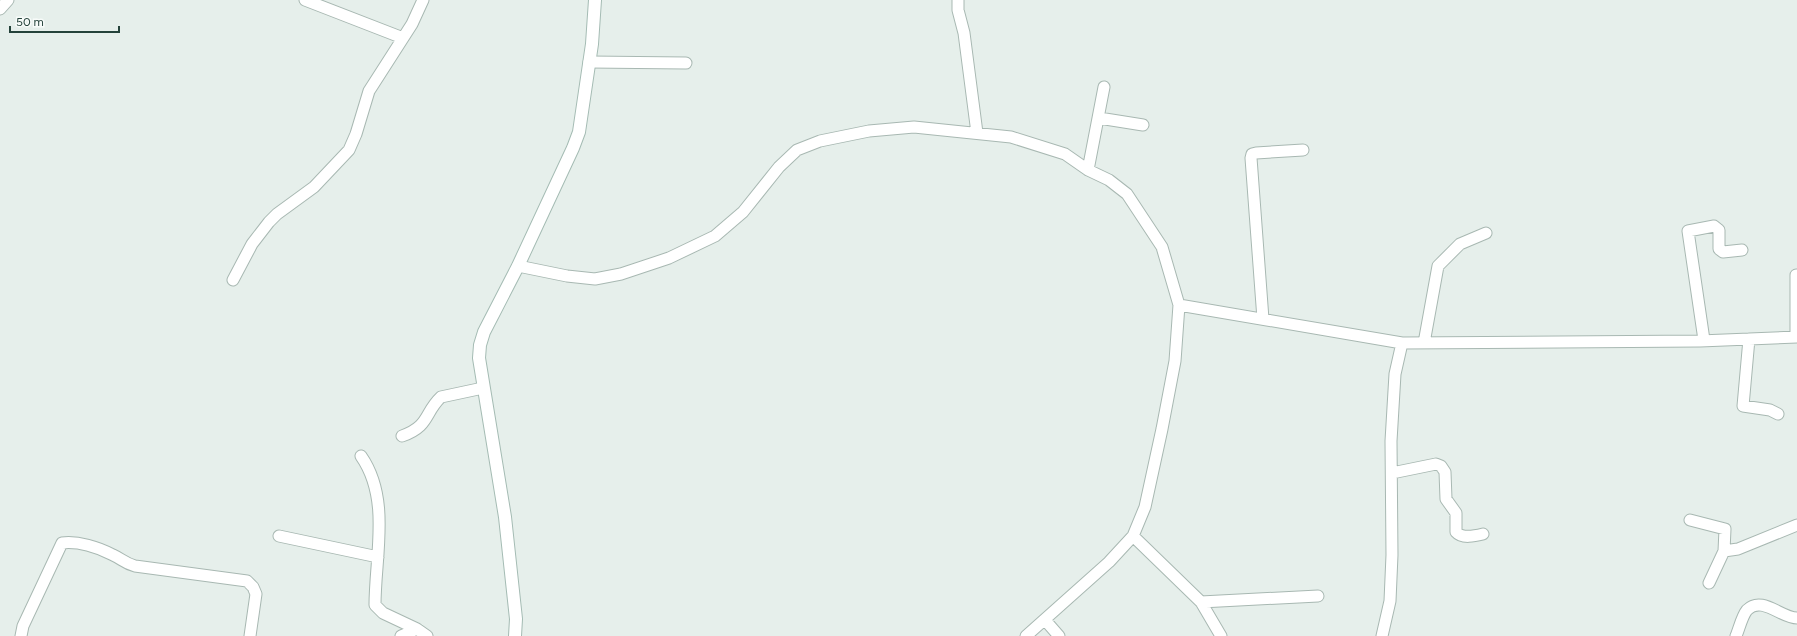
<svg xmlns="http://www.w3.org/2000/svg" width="1797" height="636" viewBox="0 0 1797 636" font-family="Figtree,sans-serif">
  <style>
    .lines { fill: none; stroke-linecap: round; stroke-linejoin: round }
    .street-casing { stroke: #a8b8b2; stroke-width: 13 }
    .secondary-casing { stroke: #a4bbb3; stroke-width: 14 }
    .street { stroke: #fff; stroke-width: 11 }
    .secondary { stroke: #fff; stroke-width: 12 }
  </style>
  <rect width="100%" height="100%" fill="#e6efeb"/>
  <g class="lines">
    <defs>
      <path id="street" d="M305,0L403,38
        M958,0V10L964,33L977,133
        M0,9L8,0
        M589,62L686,63
        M1099,118L1143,125
        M1088,170L1104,87
        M518,266L567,276L595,279L621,274L669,258L715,236L743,212L779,167L797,150L820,141L869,131L914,127L1011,137L1065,154L1088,170L1109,180L1127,194L1162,247L1179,305L1402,343L1700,341L1797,337
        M1796,275V337
        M233,280L252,244L269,222L277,214L314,187L349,150L356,134L369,91L412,24L423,0
        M1263,319L1251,158L1252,154L1256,153L1303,150
        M1749,339L1743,406L1770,410L1778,414
        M1704,340L1688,231L1714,226L1719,230V249L1723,252L1742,250
        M1424,343L1438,266L1460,244L1486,233
        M402,436C430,426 424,413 441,397L483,388
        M361,456C391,499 375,556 375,605L383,613L417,629
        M1392,473L1436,464L1441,466L1445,472L1446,499L1456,513V532C1462,539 1475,536 1483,534
        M1690,520L1725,529L1724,551L1709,583
        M279,536L378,557
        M1133,536L1201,602L1318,596
        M1724,551L1738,549L1797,525
        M1201,602L1221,636
        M1045,620L1059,636
        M21,636L23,626L62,543C78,541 98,547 113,555C122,559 124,563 135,566L247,581L253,587L256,594L250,636
        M401,636L417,629L427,636
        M1026,636L1109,562L1133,536L1145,507L1162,429L1175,361L1179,305
        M1382,636L1390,601L1392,555L1391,441L1395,374L1402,343
        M1736,636C1739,629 1742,616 1747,610C1762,595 1781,618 1797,618"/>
      <path id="secondary" d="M515,636L516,619L505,517L479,358L480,345L484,332L518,266L573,148L579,132L592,44L595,0"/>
    </defs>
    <use href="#street" class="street-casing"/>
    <use href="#secondary" class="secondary-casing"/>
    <use href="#street" class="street"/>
    <use href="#secondary" class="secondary"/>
  </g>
  <path d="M10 26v6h109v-6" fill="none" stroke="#24423a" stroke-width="2"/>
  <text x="16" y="26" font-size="12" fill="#24423a" stroke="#f7fbf9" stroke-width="3" paint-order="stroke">50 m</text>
</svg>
